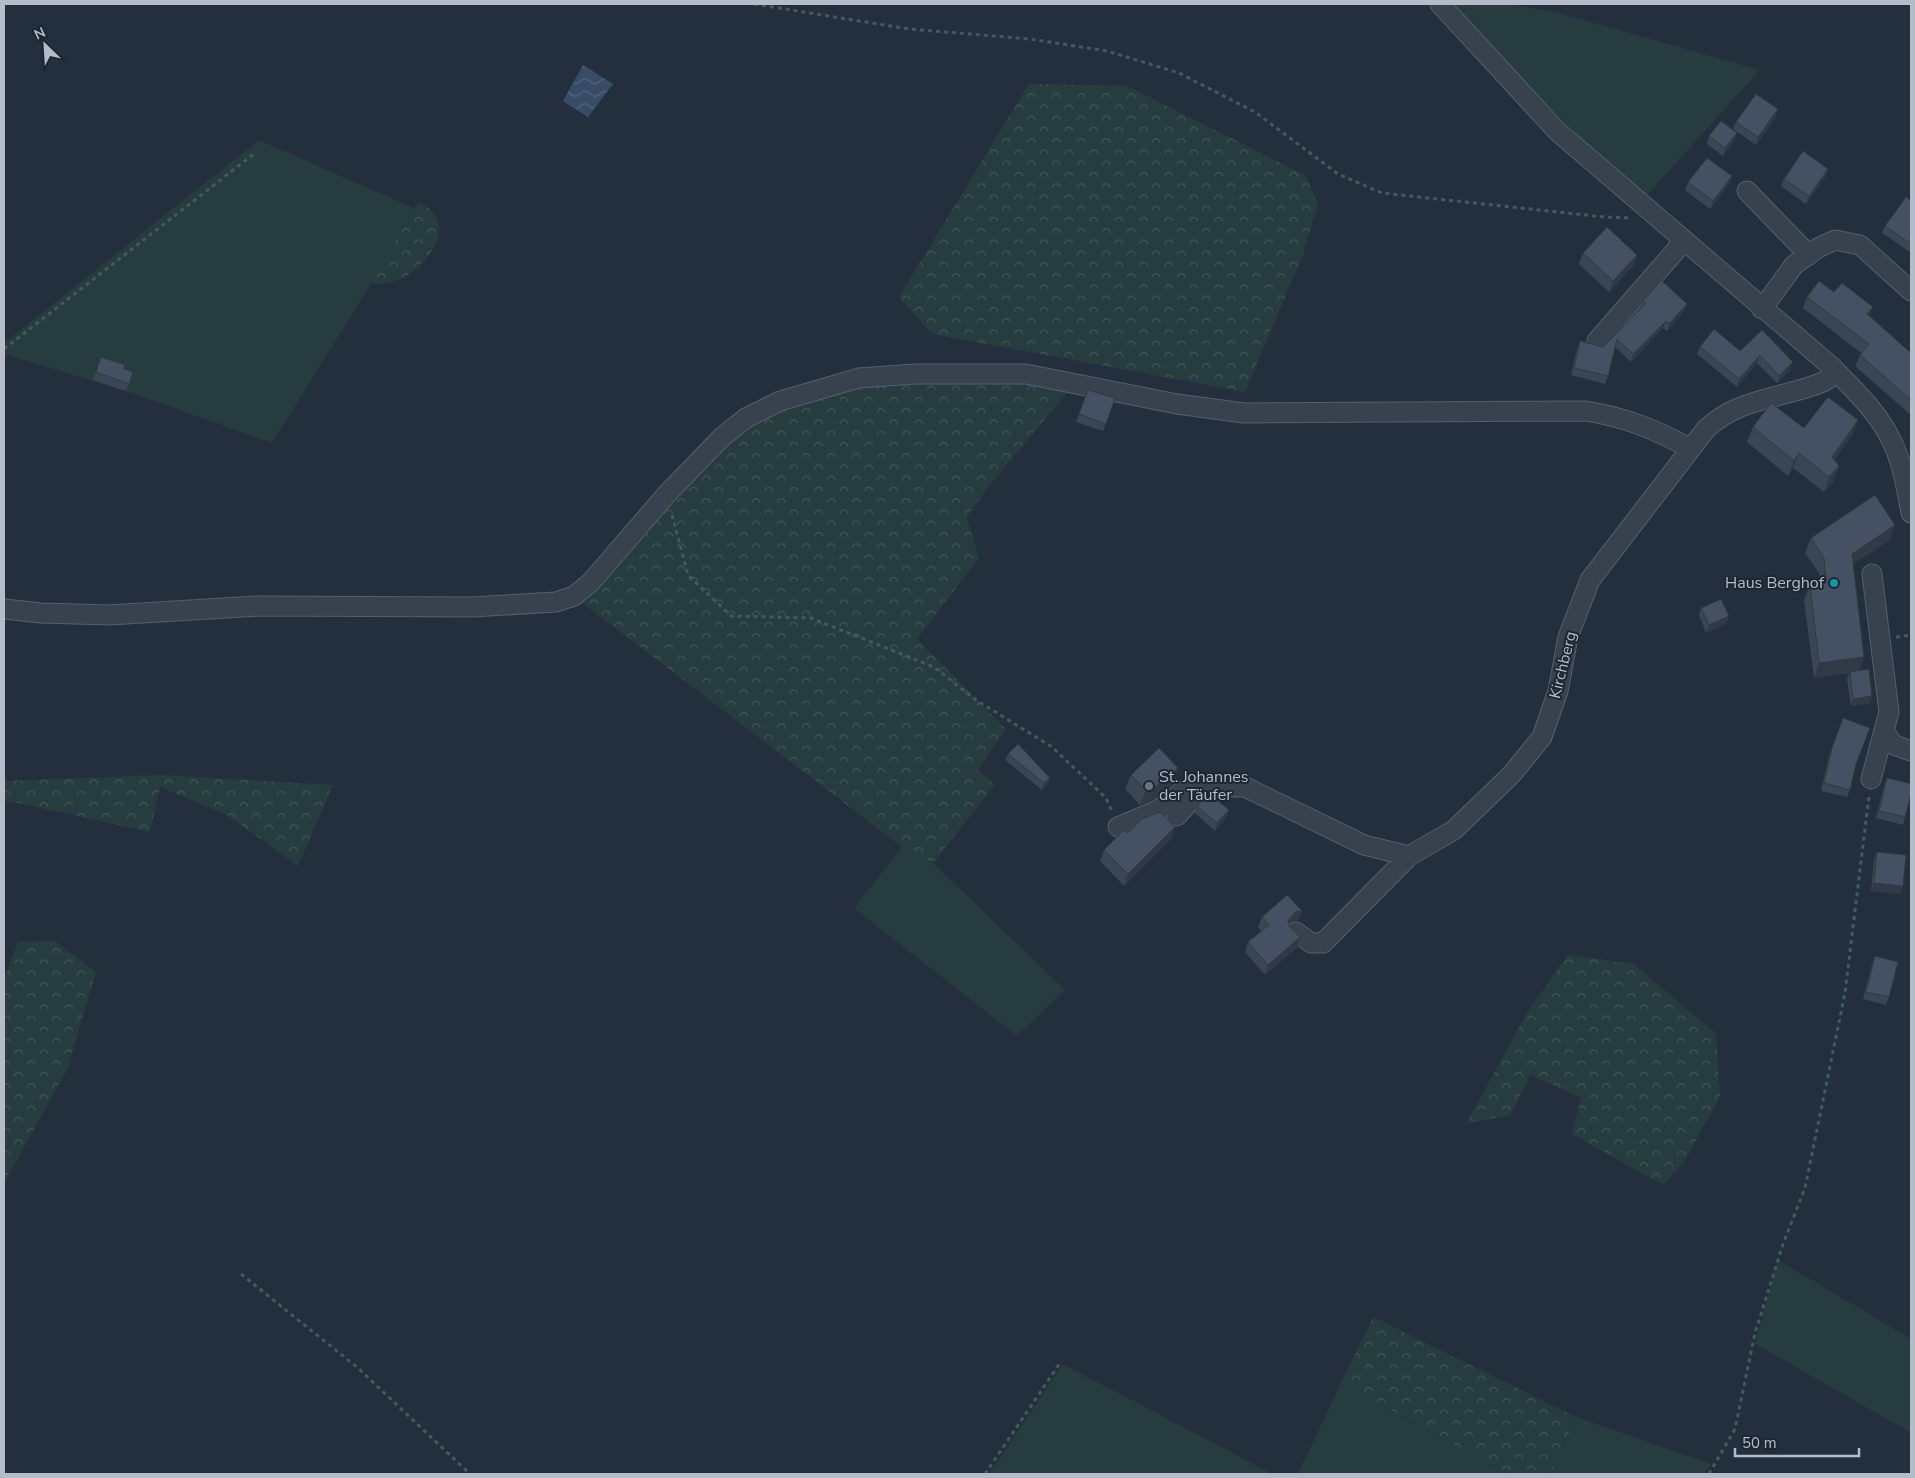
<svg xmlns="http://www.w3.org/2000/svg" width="1915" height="1478" viewBox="0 0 1915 1478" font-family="'Nunito Sans',sans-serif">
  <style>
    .green { fill: #263c3f }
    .forest { fill: url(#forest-crowns) }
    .water { fill: url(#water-waves) }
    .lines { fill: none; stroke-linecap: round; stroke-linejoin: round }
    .minor-casing { stroke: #565f6c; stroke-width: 21 }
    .path { stroke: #44595c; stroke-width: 3; stroke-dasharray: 4 4; stroke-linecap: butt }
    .minor { stroke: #38414e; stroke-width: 19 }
    .wall { fill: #3b4654 }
    .shaded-wall { fill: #303945 }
    .building { fill: #455162; stroke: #303945 }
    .culture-dot { fill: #0f9aa8; stroke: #1d2633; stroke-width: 2 }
    .worship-dot { fill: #6b7280; stroke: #1d2633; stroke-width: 2 }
    .labels { text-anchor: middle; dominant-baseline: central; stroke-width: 4; stroke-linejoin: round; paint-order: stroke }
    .poi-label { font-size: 16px; fill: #b4bcc9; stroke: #1d2633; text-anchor: end }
    .street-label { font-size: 16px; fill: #b4bcc9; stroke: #1d2633 }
  </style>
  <defs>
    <pattern id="forest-crowns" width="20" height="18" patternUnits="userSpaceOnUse" patternTransform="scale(1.25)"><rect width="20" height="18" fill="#263c3f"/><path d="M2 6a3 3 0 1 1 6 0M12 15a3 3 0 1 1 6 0" fill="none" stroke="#435659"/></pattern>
    <pattern id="water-waves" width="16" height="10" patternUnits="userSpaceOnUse" patternTransform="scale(1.25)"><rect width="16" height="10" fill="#394c67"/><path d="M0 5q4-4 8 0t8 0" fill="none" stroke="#53647b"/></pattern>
  </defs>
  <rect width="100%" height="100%" fill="#242f3e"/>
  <path class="green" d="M1450,4H1508L1559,13L1760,70L1647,195L1586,143L1531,90Z
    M259,140L414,208L371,284L272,443L126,391L4,354V343Z
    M902,847L933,863L1065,990L1017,1036L854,908Z
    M1778,1260L1911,1339V1433L1755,1344Z
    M1063,1364L1273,1474H989Z
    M1341,1383L1508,1474H1298Z
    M1576,1417H1577L1711,1464L1704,1474H1551Z"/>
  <path class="forest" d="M1029,84L1127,86L1305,175L1318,204L1302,257L1245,392L932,334L899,297Z
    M420,203C455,219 435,256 411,273C399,281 385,285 371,284L414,208Z
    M970,376L1072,387L988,487L967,517L979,558L917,639L1006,729L978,770L995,785L933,863L902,847L576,598L748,421L859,381Z
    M161,775L333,785L298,866L227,815L160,787L150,832L4,800V781Z
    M55,941L96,972L67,1070L4,1183V979L18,942Z
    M1568,955L1634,964L1716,1034L1720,1097L1683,1163L1663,1185L1572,1134L1581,1098L1531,1075L1510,1115L1466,1124L1526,1014Z
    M1373,1317L1576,1417L1551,1474H1508L1341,1383Z"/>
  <path class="water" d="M583,65L613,84L588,117L563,101Z"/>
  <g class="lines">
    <defs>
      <path id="minor" d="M1440,4L1557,131L1833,368C1856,392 1881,415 1894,446C1903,466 1907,491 1911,513
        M1747,191L1809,255
        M1762,309L1794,265L1818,248L1835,240L1860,245L1911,291
        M1597,341L1684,241
        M4,609L41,613L109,615L258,606L472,607L556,602L574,596L591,582L666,495L722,437L746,418L780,401L859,378L915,374H1026L1177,404L1244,413L1586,411C1628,418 1653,429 1690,448
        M1885,733L1894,745L1911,751
        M1871,779L1889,712L1872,574
        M1177,816L1203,787H1245L1364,845L1409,856L1454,830L1512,774L1542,737L1558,691L1568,637L1590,580L1706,429C1740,397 1782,399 1823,382L1831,377L1833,368
        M1118,827L1158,810L1184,790L1203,787
        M1296,932L1311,943H1323L1409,856"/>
    </defs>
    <use href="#minor" class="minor-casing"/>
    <path class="path" d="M754,4L909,29L1030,39L1107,51L1179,73L1255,112L1338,174L1382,193L1604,217L1632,218
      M4,349L255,153
      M672,515L688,575L731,616L811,618L934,667L976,700L1052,747L1106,798L1112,812
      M1896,637L1911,635
      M241,1274L358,1368L470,1474
      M985,1474L1060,1363
      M1709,1474L1735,1429L1755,1333L1783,1244L1805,1188L1845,993L1869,796"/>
    <use href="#minor" class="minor"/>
  </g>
  <path class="wall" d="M1776,117L1756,145L1733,129L1736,122Z
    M1709,136L1734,141L1723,156L1707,144Z
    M1732,176L1729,184L1710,209L1685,190L1688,182Z
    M1826,176L1806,204L1781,186L1784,179Z
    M1911,201V250L1910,252L1882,233L1885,226Z
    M1583,253L1637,255L1633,266L1609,292L1579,264Z
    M1834,292L1870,316L1911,353V415L1855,366L1860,355L1861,353L1803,308L1807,297Z
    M1643,301L1687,304L1684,311L1667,331L1663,328L1631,362L1615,347L1608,376L1605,384L1571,375L1577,349L1580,341L1603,347L1641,308Z
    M1762,330L1790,370L1777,383L1757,363L1737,387L1697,354L1700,347L1740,351Z
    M101,357L124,369L133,372L126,391L93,380Z
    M1088,390L1115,398L1103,431L1076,422Z
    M1753,427L1804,428L1853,434L1834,460V481L1824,492L1793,468L1788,476L1747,442Z
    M1811,538L1890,540L1853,564L1859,670L1872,696L1869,704L1851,706L1847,679L1849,673L1814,678L1804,600L1810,585L1820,584L1819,573L1805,553Z
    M1701,608L1729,616L1726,624L1706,633L1699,615Z
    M1843,718L1856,765L1850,790L1847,797L1821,791L1829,756Z
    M1008,754L1050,778L1047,784L1042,790L1005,760Z
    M1178,768L1173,783L1152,800L1140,805L1125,789L1131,775Z
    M1887,778L1905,817L1903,825L1876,818L1884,786Z
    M1197,806L1229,810L1226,818L1215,831L1195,813Z
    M1175,827L1171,839L1124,886L1100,861L1104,850Z
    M1877,852L1903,886L1900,894L1871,891L1874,860Z
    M1302,911L1298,921L1291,922L1289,925L1290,927L1300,937L1297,947L1265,975L1245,952L1248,942L1261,931L1258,927L1262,917Z
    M1875,956L1889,997L1886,1005L1863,999L1872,964Z"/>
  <path class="shaded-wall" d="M1778,109L1776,117L1756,145L1758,137Z
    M1737,133L1734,141L1723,156L1725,148Z
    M1828,169L1826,176L1806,204L1809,196Z
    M1732,176L1729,184L1710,209L1713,201Z
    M1637,255L1633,266L1609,292L1613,281Z
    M1687,304L1684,311L1667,331L1669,324Z
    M1873,307L1869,318L1867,314Z
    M1666,321L1663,328L1631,362L1633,354Z
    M1760,355L1757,363L1737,387L1739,379Z
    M1793,362L1790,370L1777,383L1779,376Z
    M1858,420L1853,434L1826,472L1832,457Z
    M1799,453L1793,468L1788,476L1794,461Z
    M1839,466L1834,481L1824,492L1829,477Z
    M1895,525L1890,540L1846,569L1852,554Z
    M1729,616L1726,624L1706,633L1709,625Z
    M1864,657L1859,672H1850L1849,673L1814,678L1819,663Z
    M1872,696L1869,704L1851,706L1853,699Z
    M1178,768L1173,783L1152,800L1140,805L1146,790Z
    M1050,778L1047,784L1042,790L1044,783Z
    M1229,810L1226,818L1215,831L1217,823Z
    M1175,827L1171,839L1124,886L1128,874Z
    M1874,883L1903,886L1900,894L1871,891Z
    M1302,911L1298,921L1291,922L1285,931L1288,921L1295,912Z
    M1300,937L1297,947L1265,975L1268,965Z"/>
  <path class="building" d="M1756,94L1778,109L1758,137L1736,122Z
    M1721,121L1737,133L1725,148L1709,136Z
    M1803,151L1828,169L1809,196L1784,179Z
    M1707,158L1732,176L1713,201L1688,182Z
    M1906,197L1911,201V244L1885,226Z
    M1607,227L1637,255L1613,281L1583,253Z
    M1661,280L1687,304L1669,324L1666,321L1633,354L1617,339L1608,376L1574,368L1580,341L1603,347L1646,303L1643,301Z
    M1819,281L1834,292L1842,283L1873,307L1867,314L1911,353V400L1860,355L1869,344L1807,297Z
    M1714,329L1740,351L1762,330L1793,362L1779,376L1760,355L1739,379L1700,347Z
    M101,357L125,365L124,369L133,372L129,384L96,372Z
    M1088,390L1115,398L1106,424L1079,414Z
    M1828,397L1858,420L1832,457L1839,466L1829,477L1799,453L1794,461L1753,427L1771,403L1804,428Z
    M1875,495L1895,525L1852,554L1864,657L1819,663L1810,585L1826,583L1824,558L1811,538Z
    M1721,599L1729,616L1709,625L1701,608Z
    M1869,669L1872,696L1853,699L1850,672Z
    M1843,718L1870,728L1856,764L1850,790L1824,783L1832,748Z
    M1018,744L1050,778L1044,783L1008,754Z
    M1159,748L1178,768L1158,785L1146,790L1131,775Z
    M1887,778L1911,784V794L1905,817L1879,811Z
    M1209,793L1229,810L1217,823L1197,806Z
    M1160,812L1175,827L1128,874L1104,850L1124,830L1128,833L1142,819Z
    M1877,852L1906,855L1903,886L1874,883Z
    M1287,895L1302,911L1295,912L1288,921L1290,927L1300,937L1268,965L1248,942L1269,925L1262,917Z
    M1875,956L1898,962L1889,997L1866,992Z"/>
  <circle class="culture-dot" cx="1834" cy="583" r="5"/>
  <circle class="worship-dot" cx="1149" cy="786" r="5"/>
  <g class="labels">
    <g class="poi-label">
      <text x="1824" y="583">Haus Berghof</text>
      <text x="1159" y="777" text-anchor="start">St. Johannes<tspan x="1159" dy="18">der Täufer</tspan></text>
    </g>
    <g class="street-label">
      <text transform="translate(1563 665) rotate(-76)">Kirchberg</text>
    </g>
  </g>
  <rect width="1915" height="1478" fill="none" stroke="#b4bcc9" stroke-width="10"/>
  <g transform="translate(45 45) rotate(335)" stroke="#1d2633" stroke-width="4" paint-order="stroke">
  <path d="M0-4L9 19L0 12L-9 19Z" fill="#b4bcc9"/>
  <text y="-8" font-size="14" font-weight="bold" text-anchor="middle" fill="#b4bcc9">N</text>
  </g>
  <path d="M1735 1448v8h124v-8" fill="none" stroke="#b4bcc9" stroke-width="2.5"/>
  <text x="1742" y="1448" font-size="15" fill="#b4bcc9" stroke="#1d2633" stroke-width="4" paint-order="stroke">50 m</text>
</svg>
